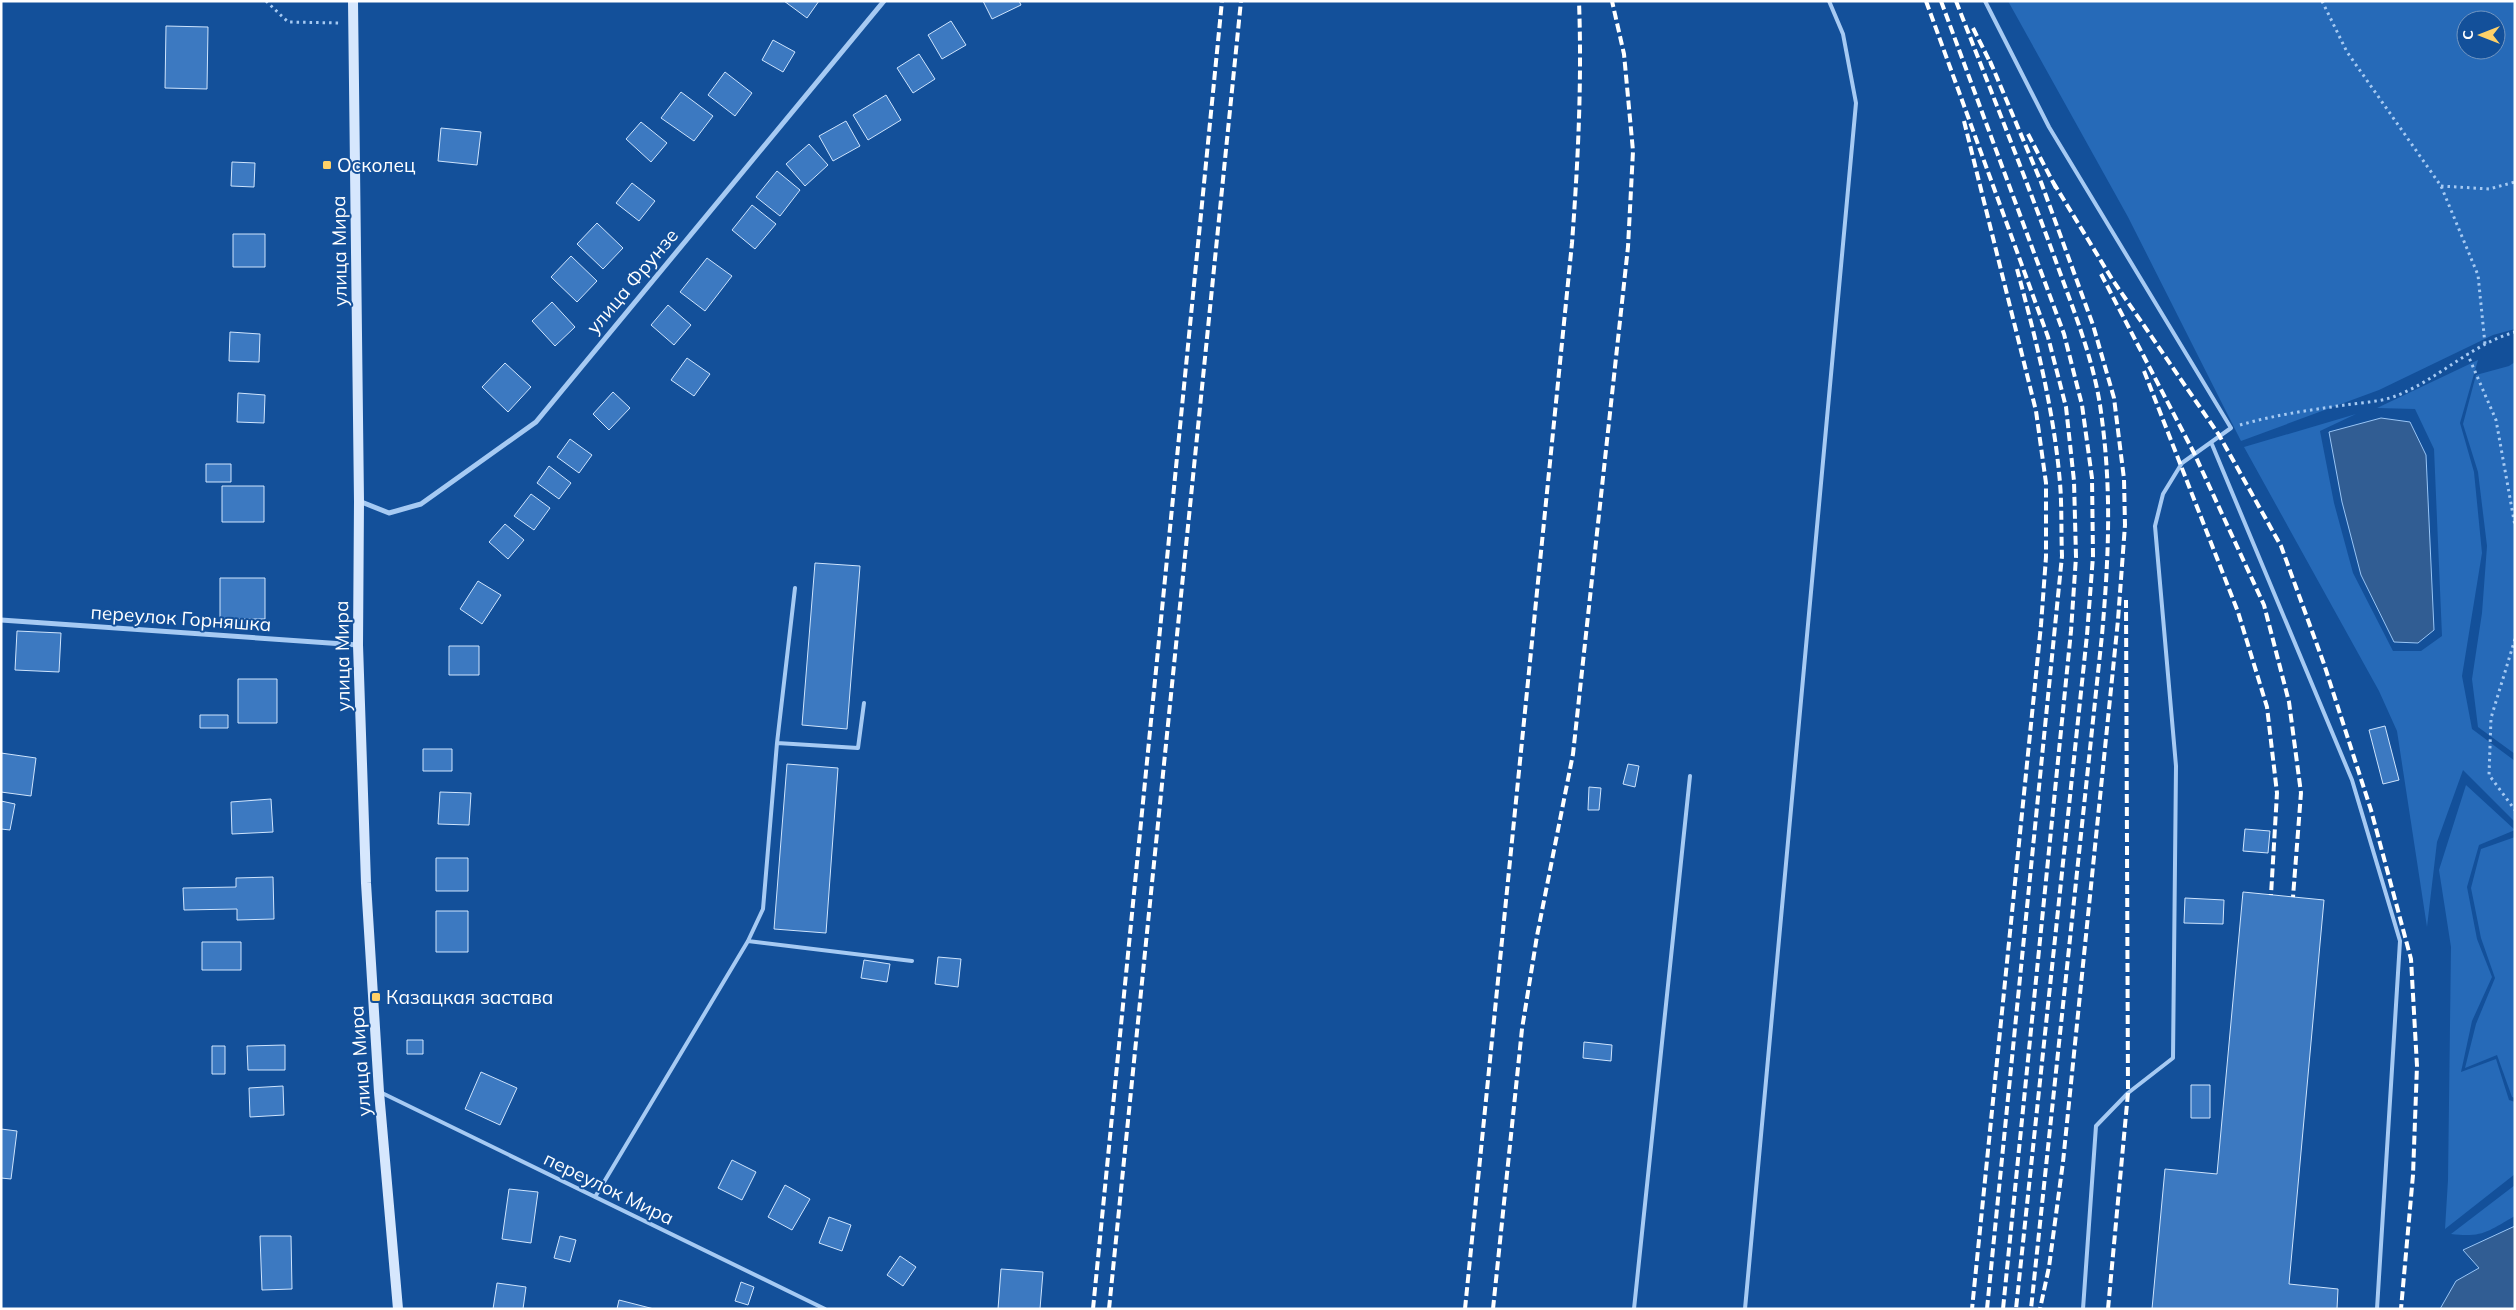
<svg xmlns="http://www.w3.org/2000/svg" width="2516" height="1310" viewBox="0 0 2516 1310" font-family="Mulish,sans-serif">
  <style>
    .green { fill: #266ab8; fill-rule: evenodd }
    .water { fill: #315d93; stroke: #98c5f6 }
    .building { fill: #3c79c1; stroke: #cee4fd }
    .lines { fill: none; stroke-linecap: round; stroke-linejoin: round }
    .path { stroke: #a6caf3; stroke-width: 3; stroke-dasharray: 2.5 4; stroke-linecap: butt }
    .service { stroke: #a6caf3; stroke-width: 4 }
    .minor { stroke: #a6caf3; stroke-width: 5 }
    .secondary { stroke: #d6e7fd; stroke-width: 10 }
    .rail { stroke: #fff; stroke-width: 4; stroke-dasharray: 9 4; stroke-linecap: butt }
    .poi-dot { fill: #ffd168; stroke: #13509a; stroke-width: 2 }
    .labels { text-anchor: middle; dominant-baseline: central; stroke-width: 4; stroke-linejoin: round; paint-order: stroke }
    .poi-label { font-size: 19px; fill: #fff; stroke: #13509a; text-anchor: start }
    .street-label { font-size: 19px; fill: #fff; stroke: #13509a }
  </style>
  <rect width="100%" height="100%" fill="#13509a"/>
  <path class="green" d="M2008,1H2515V329L2493,335L2379,390L2241,441L2128,217ZM2466,20H2496V50H2466Z
    M2478,360L2460,423L2474,472L2482,553L2462,676L2472,729L2515,761V822L2463,770L2437,842L2427,927L2397,731L2379,691L2244,447L2356,414L2320,431L2334,503L2353,573L2393,651H2421L2442,636L2434,449L2415,409L2377,408Z
    M2515,362V754L2478,727L2472,679L2482,613L2487,546L2478,472L2463,424L2476,375L2509,366Z
    M2466,785L2515,830L2479,845L2467,887L2477,939L2492,977L2472,1021L2461,1072L2496,1059L2509,1100L2515,1102V1174L2445,1229L2448,1180L2451,947L2439,870Z
    M2515,837V1098L2512,1097L2497,1055L2465,1068L2476,1024L2495,978L2481,938L2471,888L2481,849Z
    M2515,1185V1216C2488,1231 2483,1238 2451,1234Z"/>
  <path class="water" d="M2381,418L2410,422L2426,455L2434,630L2418,643L2394,642L2361,575L2342,502L2329,432Z
    M2515,1226V1309H2440L2456,1281L2479,1268L2463,1250Z"/>
  <path class="building" d="M784,1H819L807,18Z
    M983,1H1019L1021,5L992,19Z
    M951,21L966,45L942,59L928,35Z
    M166,26L208,27L207,89L165,88Z
    M773,40L795,52L783,72L762,60Z
    M919,54L935,79L913,93L897,68Z
    M725,72L752,93L735,116L708,95Z
    M681,92L713,116L694,141L661,118Z
    M886,95L901,120L868,140L853,115Z
    M846,121L860,146L833,161L819,136Z
    M641,122L667,143L651,162L626,139Z
    M441,128L481,132L477,165L438,161Z
    M809,144L828,165L805,186L786,164Z
    M232,162L255,163L254,187L231,186Z
    M777,171L800,190L780,216L756,197Z
    M632,183L655,201L639,221L616,203Z
    M752,205L776,224L755,249L732,230Z
    M597,223L623,248L603,269L577,244Z
    M233,234H265V267H233Z
    M571,256L597,281L577,302L551,277Z
    M707,258L732,276L705,311L680,292Z
    M552,302L575,327L555,346L532,321Z
    M668,305L691,325L674,345L651,325Z
    M230,332L260,334L259,362L229,361Z
    M687,358L710,374L694,396L671,380Z
    M505,363L531,387L508,412L482,387Z
    M613,392L630,408L609,430L593,414Z
    M238,393L265,395L264,423L237,422Z
    M570,439L592,455L579,473L557,457Z
    M206,464H231V482H206Z
    M549,466L571,483L559,499L537,483Z
    M222,486H264V522H222Z
    M531,494L550,508L534,530L514,516Z
    M505,524L524,540L508,559L489,542Z
    M815,563L860,566L847,729L802,725Z
    M220,578H265V619H220Z
    M478,581L501,595L482,624L460,609Z
    M17,631L61,633L59,672L15,670Z
    M449,646H479V675H449Z
    M238,679H277V723H238Z
    M200,715H228V728H200Z
    M2385,726L2399,780L2383,784L2369,730Z
    M423,749H452V771H423Z
    M1,753L36,758L31,796L1,792Z
    M787,764L838,768L826,933L774,929Z
    M1628,764L1639,766L1635,787L1623,784Z
    M1589,787L1601,788L1599,810H1588Z
    M440,792L471,793L469,825L438,824Z
    M271,799L273,832L232,834L231,802Z
    M1,801L15,804L10,830L1,829Z
    M2245,829L2270,831L2268,853L2243,851Z
    M436,858H468V891H436Z
    M273,877L274,919L237,920V909L184,910L183,888L236,887V878Z
    M2243,892L2324,900L2289,1284L2338,1289L2337,1309H2152L2165,1169L2217,1174Z
    M2185,898L2224,900L2223,924L2184,923Z
    M436,911H468V952H436Z
    M202,942H241V970H202Z
    M938,957L961,959L958,987L935,984Z
    M864,960L890,964L887,982L861,978Z
    M407,1040H423V1054H407Z
    M1584,1042L1612,1045L1611,1061L1583,1058Z
    M285,1045V1070H248L247,1046Z
    M212,1046H225V1074H212Z
    M481,1072L517,1088L500,1125L465,1109Z
    M2191,1085H2210V1118H2191Z
    M283,1086L284,1115L250,1117L249,1088Z
    M1,1129L17,1131L11,1179L1,1178Z
    M732,1160L756,1172L742,1200L718,1188Z
    M785,1185L810,1199L792,1230L768,1217Z
    M509,1189L538,1192L531,1243L502,1239Z
    M829,1217L851,1225L842,1251L819,1243Z
    M260,1236H291L292,1289L262,1290Z
    M560,1236L576,1240L570,1262L554,1258Z
    M900,1256L916,1267L903,1286L887,1275Z
    M1001,1269L1043,1272L1040,1309H998Z
    M741,1282L754,1287L748,1305L735,1301Z
    M497,1283L526,1287L523,1309H493Z
    M619,1300L654,1309H617Z"/>
  <g class="lines">
    <path class="path" d="M266,1L288,22L340,23
      M2322,1L2347,52L2441,186L2478,275L2485,344
      M2441,186L2489,189L2515,182
      M2467,353L2496,420L2515,526
      M2240,425C2274,415 2310,410 2345,405C2359,403 2376,402 2390,398C2435,383 2469,345 2515,332
      M2515,639L2491,718L2489,775L2515,810"/>
    <path class="service" d="M1985,1L2049,127L2231,428L2182,463L2163,494L2155,526L2176,766L2173,1058L2128,1093L2096,1126L2083,1309
      M2211,442L2352,780L2400,941L2377,1309
      M777,743L858,748L864,703
      M748,941L912,961
      M380,1092L825,1309
      M595,1197L748,941L763,909L777,743L795,588
      M1634,1309L1690,776
      M1745,1309L1856,103L1843,34L1829,1"/>
    <path class="minor" d="M359,501L389,513L421,504L536,422L884,1
      M1,620L358,645"/>
    <path class="secondary" d="M353,1L359,501L358,645L366,883L379,1092L398,1309"/>
    <path class="rail" d="M1926,1L2048,337L2066,407L2074,481L2076,557L2071,631L2003,1309
      M1941,1L2064,334L2082,405L2092,478L2093,556L2087,635L2016,1309
      M1956,1C1989,86 2023,171 2054,256C2071,304 2092,354 2100,405C2112,486 2109,554 2102,635L2031,1309
      M1973,28L1992,66
      M1990,61L2041,182L2093,325L2114,398L2124,479L2125,525L2118,620L2063,1162L2049,1267L2040,1309
      M1964,121L2036,411L2046,483V557L2041,625L1972,1309
      M2028,134L2056,188
      M2053,182L2112,279L2219,435L2281,546L2324,664L2371,810L2411,959L2417,1066L2413,1175L2401,1309
      M2101,274L2194,453L2264,605L2289,702L2301,793L2293,897
      M2144,371L2238,612L2267,707L2277,793L2271,895
      M1093,1309L1222,1
      M1109,1309L1241,1
      M1465,1309L1572,243C1578,162 1582,82 1579,1
      M1493,1309L1522,1029L1537,936L1573,754L1628,247L1633,151L1624,54L1612,1
      M1987,1309L2062,556C2061,532 2062,507 2060,483C2054,411 2036,339 2017,269
      M2108,1309L2128,1093L2126,600"/>
  </g>
  <g class="poi-dot">
    <rect x="322" y="160" width="10" height="10" rx="2.5"/>
    <rect x="371" y="992" width="10" height="10" rx="2.5"/>
  </g>
  <g class="labels">
    <g class="poi-label">
      <text x="337" y="165">Осколец</text>
      <text x="386" y="997">Казацкая застава</text>
    </g>
    <g class="street-label">
      <text transform="translate(339 251) rotate(-91)">улица Мира</text>
      <text transform="translate(632 281) rotate(-50)">улица Фрунзе</text>
      <text transform="translate(181 618) rotate(4)">переулок Горняшка</text>
      <text transform="translate(342 656) rotate(-91)">улица Мира</text>
      <text transform="translate(360 1061) rotate(-94)">улица Мира</text>
      <text transform="translate(609 1188) rotate(26)">переулок Мира</text>
    </g>
  </g>
  <rect width="2516" height="1310" fill="none" stroke="#ffffff" stroke-width="5"/>
  <g transform="translate(2481 35) rotate(270)"><circle r="24" fill="#13509a" stroke="#7196c2"/>
  <path d="M0-4L9 19L0 12L-9 19Z" fill="#ffd168"/>
  <text y="-8" font-size="14" font-weight="bold" text-anchor="middle" fill="#ffffff">С</text>
  </g>
</svg>
